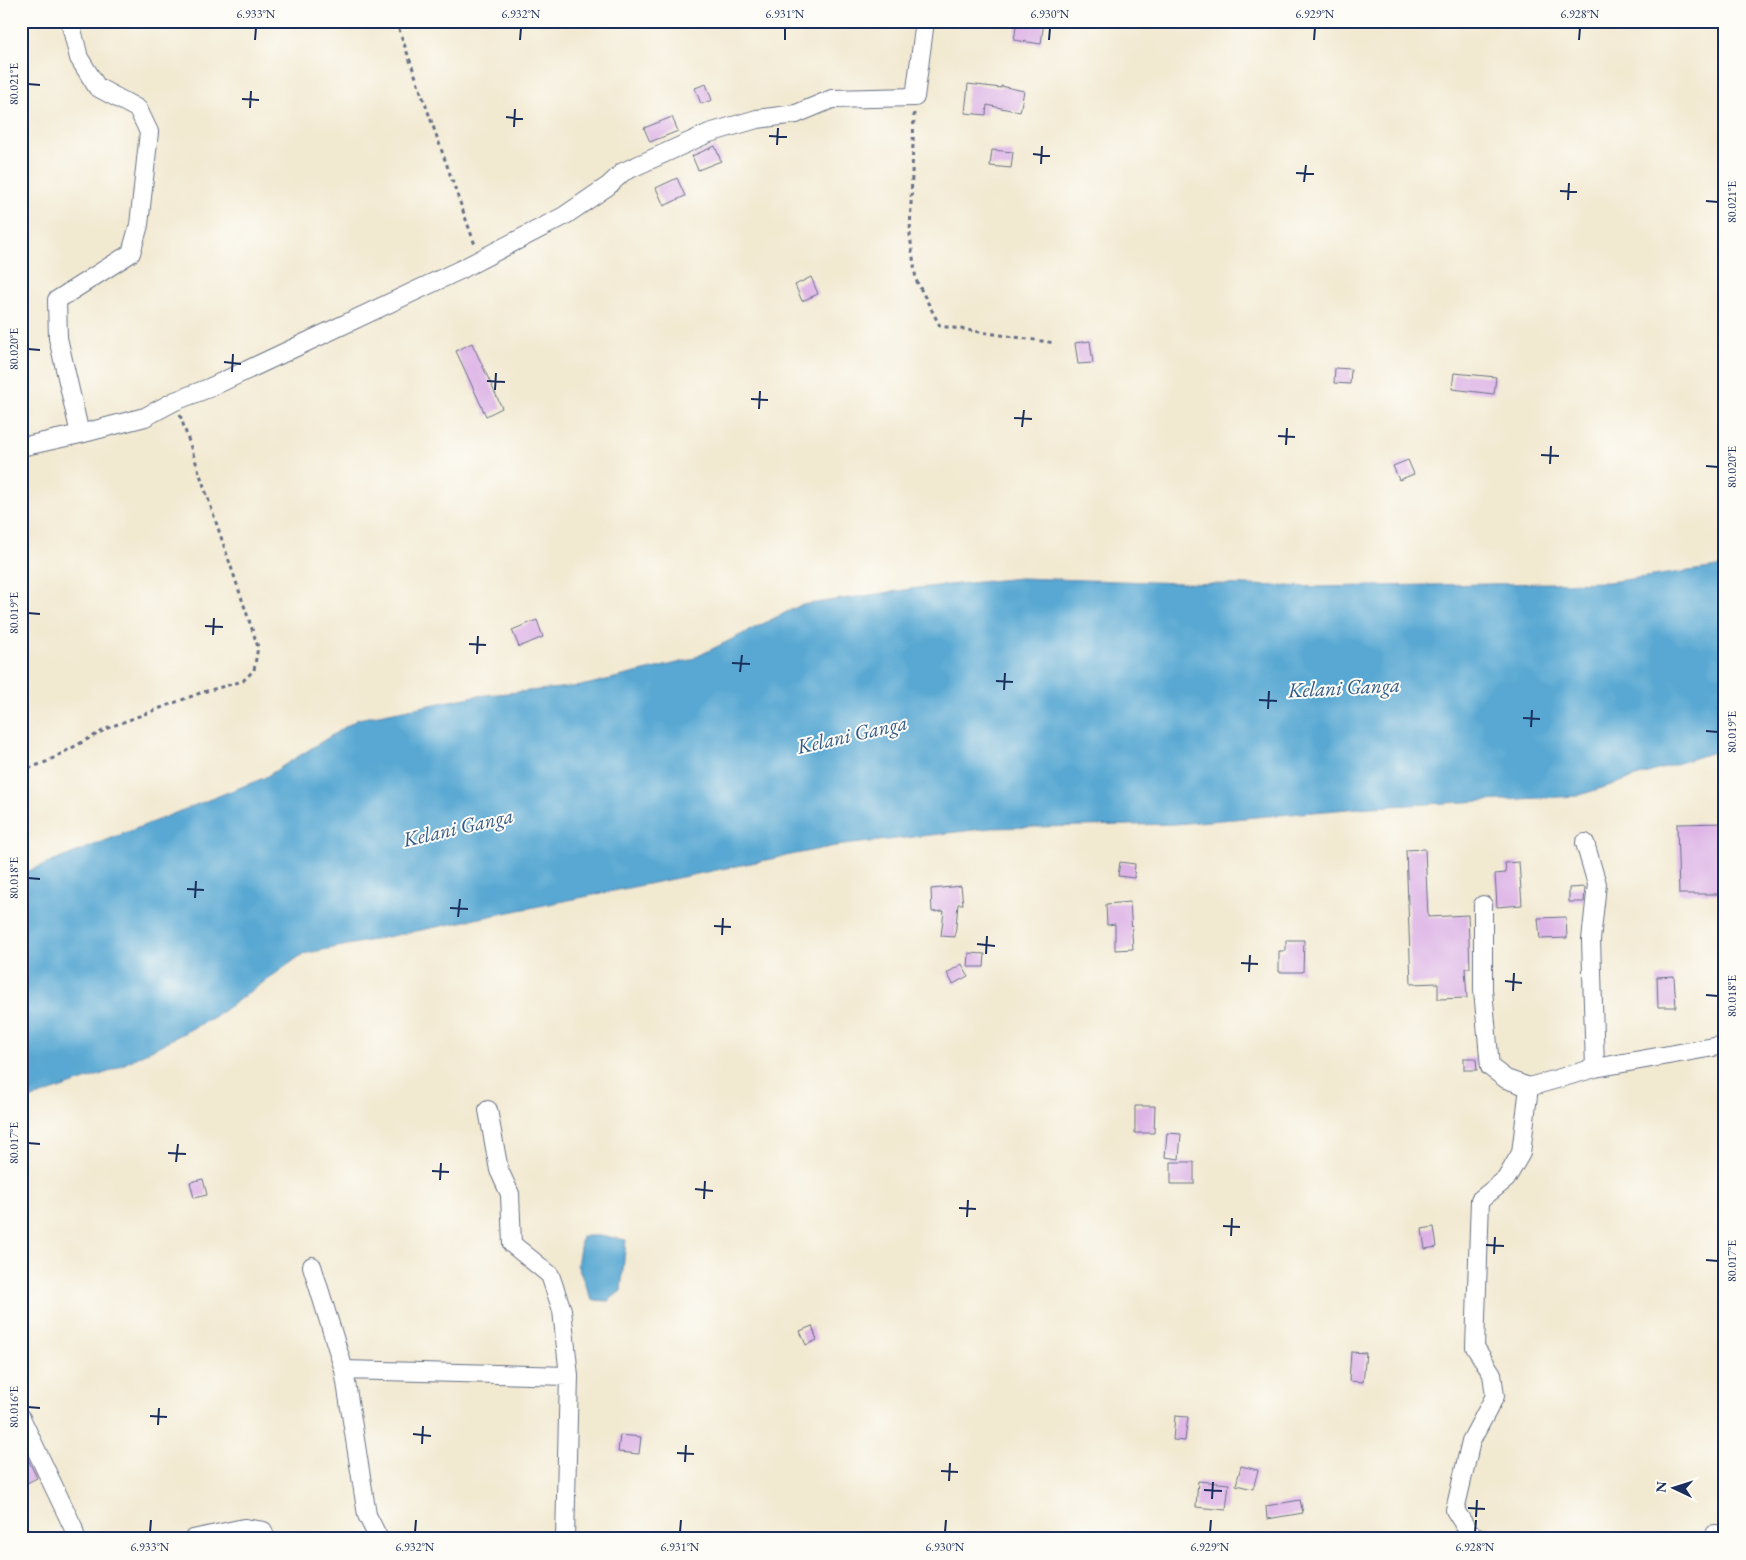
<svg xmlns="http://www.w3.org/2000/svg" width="1746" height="1560" viewBox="0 0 1746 1560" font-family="'EB Garamond',serif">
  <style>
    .water { fill: #59a8d3; stroke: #3a6c98 }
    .building { fill: #ddb3e6 }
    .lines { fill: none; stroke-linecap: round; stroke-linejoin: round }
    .street-casing { stroke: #667086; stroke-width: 20 }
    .path { stroke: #667086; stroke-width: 3; stroke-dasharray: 4 4; stroke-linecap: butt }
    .street { stroke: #fff; stroke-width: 18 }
    .ticks { fill: none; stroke: #1b2f5e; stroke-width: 2 }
    .labels { text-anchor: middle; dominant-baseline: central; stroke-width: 4; stroke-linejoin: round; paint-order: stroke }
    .water-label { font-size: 21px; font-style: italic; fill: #315987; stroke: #fdfcf7 }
    .neatline { fill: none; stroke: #1b2f5e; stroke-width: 2 }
    .ticks-label { font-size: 12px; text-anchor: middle; fill: #1b2f5e }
  </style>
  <rect width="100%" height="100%" fill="#fdfcf7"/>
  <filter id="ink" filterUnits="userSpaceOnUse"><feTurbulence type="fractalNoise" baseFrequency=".02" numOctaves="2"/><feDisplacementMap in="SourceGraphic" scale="10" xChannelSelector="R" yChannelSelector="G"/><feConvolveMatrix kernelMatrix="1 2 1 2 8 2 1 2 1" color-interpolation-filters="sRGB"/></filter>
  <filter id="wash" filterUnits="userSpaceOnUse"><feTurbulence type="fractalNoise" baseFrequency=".0096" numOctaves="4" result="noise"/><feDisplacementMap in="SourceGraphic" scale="20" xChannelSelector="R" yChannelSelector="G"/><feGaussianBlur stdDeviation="1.12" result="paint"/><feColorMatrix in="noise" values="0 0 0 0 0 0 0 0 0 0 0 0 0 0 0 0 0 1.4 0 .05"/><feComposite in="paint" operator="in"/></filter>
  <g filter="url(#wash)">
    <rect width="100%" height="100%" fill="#f2e9d1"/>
    <path class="water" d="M1725,566V750L1707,754L1577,796L1371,807L1175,824L991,828L835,846L303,954L216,1016L111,1071L21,1102V874L264,778L358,719L476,696L581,686L690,660L801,605L918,588L1020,578L1313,587L1609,582Z
      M582,1236H605L626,1240L621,1291L608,1301L592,1300L577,1265Z"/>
    <g id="blocks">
      <path class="building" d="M1017,21H1044L1041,44L1014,40Z
        M706,84L712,100L701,104L695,88Z
        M968,84L1001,88V86L1024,91L1020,112L987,105L986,115L965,113Z
        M672,117L678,131L650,142L644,128Z
        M715,146L721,161L698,170L692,156Z
        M992,150L1013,152L1011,168L990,166Z
        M677,178L685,196L664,206L656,188Z
        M811,277L818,294L802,301L795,285Z
        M1090,341L1093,363L1078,364L1075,343Z
        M472,343L502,408L486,416L456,351Z
        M1335,368L1351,369L1350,384L1334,383Z
        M1454,373L1496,377L1494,394L1452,389Z
        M1408,460L1414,474L1399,480L1393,466Z
        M537,620L543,637L519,647L512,630Z
        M1725,823V894H1679L1677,824Z
        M1425,849L1428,917L1468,915L1470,968H1465L1467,998L1438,999V983L1411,984L1406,850Z
        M1120,862L1135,864L1134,878L1118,876Z
        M1519,862L1522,905L1497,907L1495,874L1506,873L1505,863Z
        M961,886L963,904H958L955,937L941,936L944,911L932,912L931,889Z
        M1585,887L1584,902H1569V888Z
        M1130,902L1133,949L1115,950V924L1107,925L1106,904Z
        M1566,917L1567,938L1540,939L1538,918Z
        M1286,940H1304L1303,972H1279V951H1286Z
        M969,953L985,954L984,967H968Z
        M962,964L968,976L953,984L947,973Z
        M1674,976L1676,1007H1658L1657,977Z
        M1464,1058H1476L1477,1070H1464Z
        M1135,1106H1155L1154,1133H1135Z
        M1167,1133L1181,1134L1179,1159L1165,1157Z
        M1171,1162H1194V1184H1171Z
        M203,1179L207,1195L194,1198L190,1182Z
        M1434,1227L1437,1247L1425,1249L1422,1229Z
        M812,1326L817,1340L806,1345L800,1331Z
        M1351,1352L1366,1353L1363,1382L1349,1381Z
        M1175,1416L1188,1417L1185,1441L1173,1440Z
        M620,1435L641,1437L639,1454L618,1452Z
        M21,1445L37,1478L21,1486Z
        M1241,1466L1258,1470L1253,1489L1236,1485Z
        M1198,1481L1229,1484L1226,1510L1196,1507Z
        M1300,1500L1303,1513L1267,1519L1266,1506Z"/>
    </g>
  </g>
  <g filter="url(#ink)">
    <use href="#blocks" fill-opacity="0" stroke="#667086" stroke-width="1"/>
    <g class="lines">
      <defs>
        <path id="street" d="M70,21L79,58L97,87L138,109L149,132L139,225L131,253L57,300L58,338L80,434
          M21,447L80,434L145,417L175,401L209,388L462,269L564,216L608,186L623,172L709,133L757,119L796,114L832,99L915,97L925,21
          M1585,843L1597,884L1591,940L1595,1068
          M1483,905V990L1490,1067L1506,1079L1529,1087
          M488,1110L499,1170L510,1194L512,1244L550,1275L562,1310L569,1376L565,1539
          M312,1266L344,1370L367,1515L379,1539
          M344,1370L569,1376
          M21,1418L73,1527L76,1539
          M1715,1534L1725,1535
          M193,1539L244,1528L263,1531L266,1539
          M1483,1539L1470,1534L1455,1510L1471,1441L1495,1396L1492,1374L1475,1347L1480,1200L1506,1179L1521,1153L1529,1087L1595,1068L1725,1045"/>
      </defs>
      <use href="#street" class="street-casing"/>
      <path class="path" d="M396,21L475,245
        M914,113L910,235L916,280L940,326L1055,343
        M21,771L46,762L110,727L203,692L243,681L254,670L258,647L180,415"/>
      <use href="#street" class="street"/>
    </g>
  </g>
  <path class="ticks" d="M255,40L256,28M520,40L521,28M785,40V28M1049,40L1050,28M1314,40L1315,28M1579,40L1580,28M28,84L40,85M242,99L259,100M250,108L251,91M506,117L523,119M514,127L515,109M769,136L787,137M777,145L778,128M1033,154L1050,156M1041,164L1042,146M1296,173L1314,174M1304,182L1306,165M1560,191L1577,192M1568,200L1569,183M1706,201L1718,202M28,349L40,350M224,362L241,364M232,372L233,354M487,381L505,382M495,390L496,373M751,399L768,400M759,409L760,391M1014,418L1032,419M1022,427L1024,410M1278,436L1295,437M1286,445L1287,428M1541,455L1559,456M1550,464L1551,446M1706,466L1718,467M28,613L40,614M205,626L223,627M213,635L214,618M469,644L486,645M477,654L478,636M732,663L750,664M740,672L742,655M996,681L1013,682M1004,690L1005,673M1259,700L1277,701M1268,709L1269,691M1523,718L1540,719M1531,727L1532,710M1706,731L1718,732M28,878L40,879M187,889L204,890M195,898L196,881M450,908L468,909M458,917L460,899M714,926L731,927M722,935L723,918M977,944L995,946M986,954L987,936M1241,963L1258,964M1249,972L1250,955M1505,981L1522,983M1513,991L1514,973M1706,995L1718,996M28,1143L40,1144M168,1153L186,1154M176,1162L178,1144M432,1171L449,1172M440,1180L441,1163M695,1189L713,1191M704,1199L705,1181M959,1208L976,1209M967,1217L968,1200M1223,1226L1240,1227M1231,1236L1232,1218M1486,1245L1504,1246M1494,1254L1495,1237M1706,1260L1718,1261M28,1407L40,1408M150,1416L167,1417M158,1425L159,1408M413,1434L431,1436M422,1444L423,1426M677,1453L694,1454M685,1462L686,1445M941,1471L958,1472M949,1481L950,1463M1204,1490L1222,1491M1212,1499L1213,1482M1468,1508L1485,1509M1476,1517L1477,1500M150,1532L151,1520M415,1532L416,1520M680,1532L681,1520M945,1532L946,1520M1210,1532L1211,1520M1475,1532L1476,1520"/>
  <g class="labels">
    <g class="water-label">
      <text transform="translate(1344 687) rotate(-3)">Kelani Ganga</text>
      <text transform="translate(852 734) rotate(-13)">Kelani Ganga</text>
      <text transform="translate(458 827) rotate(-13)">Kelani Ganga</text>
    </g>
  </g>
  <rect width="1746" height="1560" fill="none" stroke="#fdfcf7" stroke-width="55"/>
  <g transform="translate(1674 1488) rotate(274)" stroke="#fdfcf7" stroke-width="4" paint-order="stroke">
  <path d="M0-4L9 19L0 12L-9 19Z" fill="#1b2f5e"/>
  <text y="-8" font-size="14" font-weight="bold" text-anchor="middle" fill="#1b2f5e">N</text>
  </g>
  <rect x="28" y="28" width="1690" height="1504" class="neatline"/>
  <g class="ticks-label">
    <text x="256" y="18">6.933°N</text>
    <text x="521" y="18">6.932°N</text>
    <text x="785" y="18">6.931°N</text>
    <text x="1050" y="18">6.930°N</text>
    <text x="1315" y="18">6.929°N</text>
    <text x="1580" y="18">6.928°N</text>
    <text transform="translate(14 84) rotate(-90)" y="4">80.021°E</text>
    <text transform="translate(1732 202) rotate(-90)" y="4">80.021°E</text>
    <text transform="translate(14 349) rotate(-90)" y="4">80.020°E</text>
    <text transform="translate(1732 467) rotate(-90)" y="4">80.020°E</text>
    <text transform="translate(14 613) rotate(-90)" y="4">80.019°E</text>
    <text transform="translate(1732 732) rotate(-90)" y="4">80.019°E</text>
    <text transform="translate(14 878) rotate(-90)" y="4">80.018°E</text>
    <text transform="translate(1732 996) rotate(-90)" y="4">80.018°E</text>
    <text transform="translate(14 1143) rotate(-90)" y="4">80.017°E</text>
    <text transform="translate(1732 1261) rotate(-90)" y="4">80.017°E</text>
    <text transform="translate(14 1407) rotate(-90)" y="4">80.016°E</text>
    <text x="150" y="1551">6.933°N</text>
    <text x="415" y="1551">6.932°N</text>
    <text x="680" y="1551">6.931°N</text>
    <text x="945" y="1551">6.930°N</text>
    <text x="1210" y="1551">6.929°N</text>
    <text x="1475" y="1551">6.928°N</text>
  </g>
</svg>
